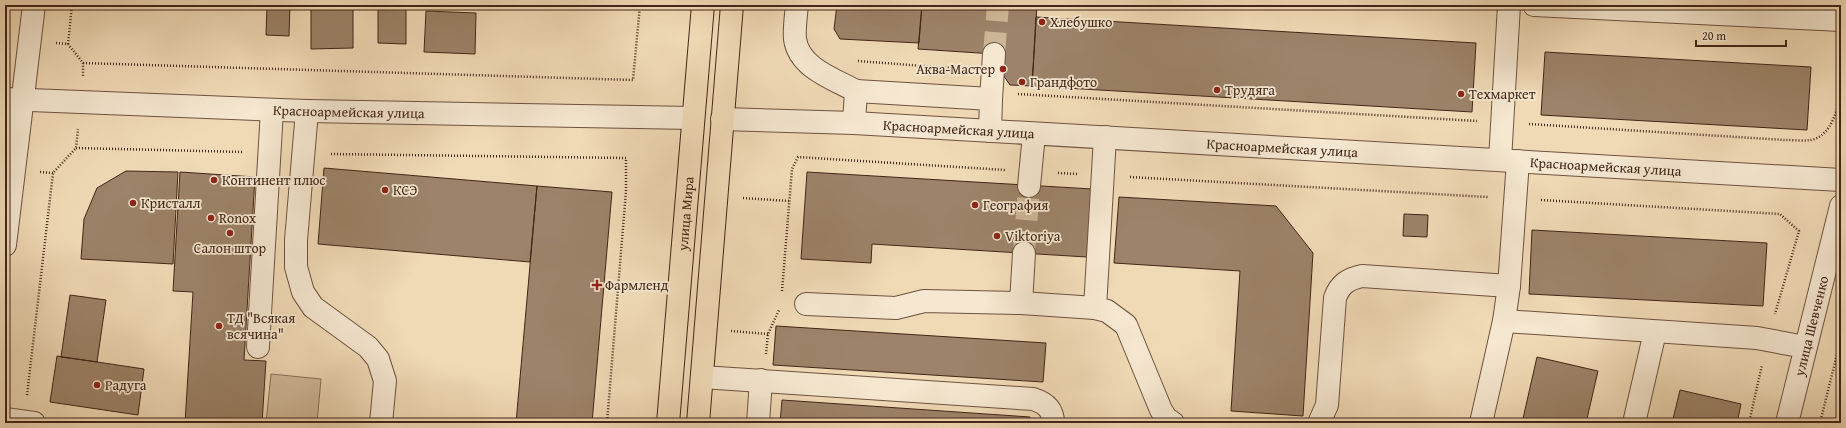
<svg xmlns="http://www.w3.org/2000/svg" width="1846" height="428" viewBox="0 0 1846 428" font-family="'Gentium Book Plus',serif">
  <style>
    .green { fill: #d2bb9b; stroke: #8a7058 }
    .building { fill: #9c8369; stroke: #422516 }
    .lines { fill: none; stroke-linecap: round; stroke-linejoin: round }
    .minor-tunnel { stroke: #cdb696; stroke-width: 22; stroke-dasharray: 22 11; stroke-linecap: butt }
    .minor-casing { stroke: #6e523e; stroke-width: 24 }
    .major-casing { stroke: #422516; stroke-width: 24 }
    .path { stroke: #422516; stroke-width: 2.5; stroke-dasharray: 1 2; stroke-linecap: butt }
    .minor { stroke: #f5e7d0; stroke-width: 22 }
    .major { stroke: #f0dab6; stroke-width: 22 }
    .poi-dot { fill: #8f2418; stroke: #f5e7d0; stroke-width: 1.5 }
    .labels { text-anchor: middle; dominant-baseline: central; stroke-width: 3.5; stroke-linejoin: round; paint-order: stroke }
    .poi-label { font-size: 14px; fill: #422516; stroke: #f5e7d0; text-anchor: start }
    .street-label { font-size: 14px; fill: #422516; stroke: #f5e7d0 }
  </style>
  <rect width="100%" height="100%" fill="#f0dab6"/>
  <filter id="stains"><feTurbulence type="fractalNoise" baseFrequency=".005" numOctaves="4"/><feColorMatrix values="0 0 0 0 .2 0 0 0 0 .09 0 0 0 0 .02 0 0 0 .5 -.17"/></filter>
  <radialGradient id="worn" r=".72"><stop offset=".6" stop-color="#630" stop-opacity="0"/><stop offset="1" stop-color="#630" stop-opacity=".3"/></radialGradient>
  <path class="green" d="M271,374L321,379L317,423H266Z"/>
  <path class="building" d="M267,5H290L289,36L266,35Z
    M311,5H353V48L311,49Z
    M378,5H406V44L378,43Z
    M837,5H922L919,43L840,39L834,29Z
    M922,5H1037L1032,86L1010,85L999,69L994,54L918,49Z
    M426,11L476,13L475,54L424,52Z
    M1036,17L1476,43L1472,112L1032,86Z
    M1545,52L1811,67L1807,130L1541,115Z
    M324,168L537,186L530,262L318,244Z
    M126,171L178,172L173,264L81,259L84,219L97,188Z
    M180,172L255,177L244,360L266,361L262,423H185L193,292L173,291Z
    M807,172L1092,189L1087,257L872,244L871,263L801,259Z
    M537,186L612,192L592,423H516Z
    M1119,197L1276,206L1313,253L1303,416L1231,411L1240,271L1114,263Z
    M1404,214L1428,215L1427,237L1403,236Z
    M1532,230L1767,243L1763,306L1529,294Z
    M70,295L106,300L97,362L61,357Z
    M776,326L1046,343L1043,382L773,365Z
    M57,356L144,369L138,415L50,402Z
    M1537,357L1598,371L1586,423H1522Z
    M1680,390L1741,404L1737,423H1672Z
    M782,400L1030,417L1029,423H780Z"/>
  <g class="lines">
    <path class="minor-tunnel" d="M994,54L998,5
      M1024,253L1029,186"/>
    <defs>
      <g id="minor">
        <path d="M797,5C796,16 794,28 795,39C799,68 834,79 856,91L854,123"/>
        <path d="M1534,5L1841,20"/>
        <path d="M856,91L991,99L990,131"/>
        <path id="s1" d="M5,99L307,111L693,118"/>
        <path d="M991,99L994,54"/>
        <path d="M307,111L296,240V267L303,292L313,307L368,347L378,359L385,381L381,423"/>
        <path id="s2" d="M722,119L854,123L1841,180"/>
        <path d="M1500,160L1509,5"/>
        <path d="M1029,186L1034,134"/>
        <path d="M5,245L34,5"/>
        <path d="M1021,303L1024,253"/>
        <path d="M806,304L896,308L924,301L1021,303L1095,308L1107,311L1126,325L1161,410L1166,418L1173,423"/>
        <path d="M1095,308L1105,137"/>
        <path d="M1504,321L1757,338L1805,347"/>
        <path d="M258,347L272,110"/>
        <path d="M702,377L1033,399C1046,403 1053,409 1053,423"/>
        <path d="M5,419L34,423"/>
        <path d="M758,423L761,380"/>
        <path d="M1319,423L1327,405L1335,298C1340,284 1348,279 1362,276L1509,286"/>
        <path d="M1481,423L1504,321L1509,286L1518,161"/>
        <path d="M1634,423L1655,332"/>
        <path id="s3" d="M1787,423L1841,206"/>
      </g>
      <g id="major">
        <path id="s4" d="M668,423L703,5"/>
        <path d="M698,423L732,5"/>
      </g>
    </defs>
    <use href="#minor" class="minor-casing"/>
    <use href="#major" class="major-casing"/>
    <path class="path" d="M56,43L68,44L83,63V76
      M68,44L72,5
      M858,61L963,69
      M83,63L633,80L640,5
      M1018,94L1477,121
      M1529,124L1785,140C1793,140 1803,141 1811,140C1831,136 1836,112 1841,96
      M76,148L244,152
      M331,154L626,158V191L607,423
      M40,172L53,173
      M1058,173L1077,174
      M1130,177L1488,197
      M743,198L789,201
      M1541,200L1780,214L1799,231L1775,314
      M782,291L792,169L798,157L1005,170
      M731,331L768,334
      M766,354L768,334L779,310
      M27,395L53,173L76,148L78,129
      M1749,423L1762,365
      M1820,423L1841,338"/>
    <use href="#minor" class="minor"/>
    <use href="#major" class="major"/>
  </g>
  <g class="poi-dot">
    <circle cx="1042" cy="22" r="4"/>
    <circle cx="1003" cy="69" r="4"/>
    <circle cx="1022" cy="82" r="4"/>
    <circle cx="1217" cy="90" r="4"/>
    <circle cx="1461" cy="94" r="4"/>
    <circle cx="214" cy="180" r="4"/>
    <circle cx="385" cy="190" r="4"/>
    <circle cx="133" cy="203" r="4"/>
    <circle cx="975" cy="205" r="4"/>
    <circle cx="211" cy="218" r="4"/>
    <circle cx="230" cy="233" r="4"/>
    <circle cx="997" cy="236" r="4"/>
    <path d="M595 279h4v4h4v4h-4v4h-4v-4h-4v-4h4z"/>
    <circle cx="219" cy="326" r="4"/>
    <circle cx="97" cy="385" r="4"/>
  </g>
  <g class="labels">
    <g class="poi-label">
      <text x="1050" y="22">Хлебушко</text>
      <text x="995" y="69" text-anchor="end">Аква-Мастер</text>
      <text x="1030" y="82">Грандфото</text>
      <text x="1225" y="90">Трудяга</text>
      <text x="1469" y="94">Техмаркет</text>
      <text x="222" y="180">Континент плюс</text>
      <text x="393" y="190">КСЭ</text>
      <text x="141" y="203">Кристалл</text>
      <text x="983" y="205">География</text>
      <text x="219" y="218">Ronox</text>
      <text x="1005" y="236">Viktoriya</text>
      <text x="230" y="248" text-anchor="middle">Салон штор</text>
      <text x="605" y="285">Фармленд</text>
      <text x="227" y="318">ТД "Всякая<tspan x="227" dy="16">всячина"</tspan></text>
      <text x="105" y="385">Радуга</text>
    </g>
    <g class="street-label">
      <text stroke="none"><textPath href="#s1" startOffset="344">Красноармейская улица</textPath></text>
      <text stroke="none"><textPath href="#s2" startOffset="237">Красноармейская улица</textPath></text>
      <text stroke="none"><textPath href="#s2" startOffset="561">Красноармейская улица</textPath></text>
      <text stroke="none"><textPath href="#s2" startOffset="885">Красноармейская улица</textPath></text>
      <text stroke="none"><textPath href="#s4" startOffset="210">улица Мира</textPath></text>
      <text stroke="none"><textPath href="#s3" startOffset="100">улица Шевченко</textPath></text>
    </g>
  </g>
  <rect width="1846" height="428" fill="none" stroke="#f0dab6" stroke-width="20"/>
  <rect x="6" y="6" width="1834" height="416" fill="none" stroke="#422516" stroke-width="2"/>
  <rect x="10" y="10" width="1826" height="408" fill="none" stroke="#422516"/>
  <path d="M1696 40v6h90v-6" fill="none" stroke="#422516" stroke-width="2"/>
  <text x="1702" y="40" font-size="12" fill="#422516" stroke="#f5e7d0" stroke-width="3" paint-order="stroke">20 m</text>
  <rect width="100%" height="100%" filter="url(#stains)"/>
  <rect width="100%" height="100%" fill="url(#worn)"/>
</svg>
